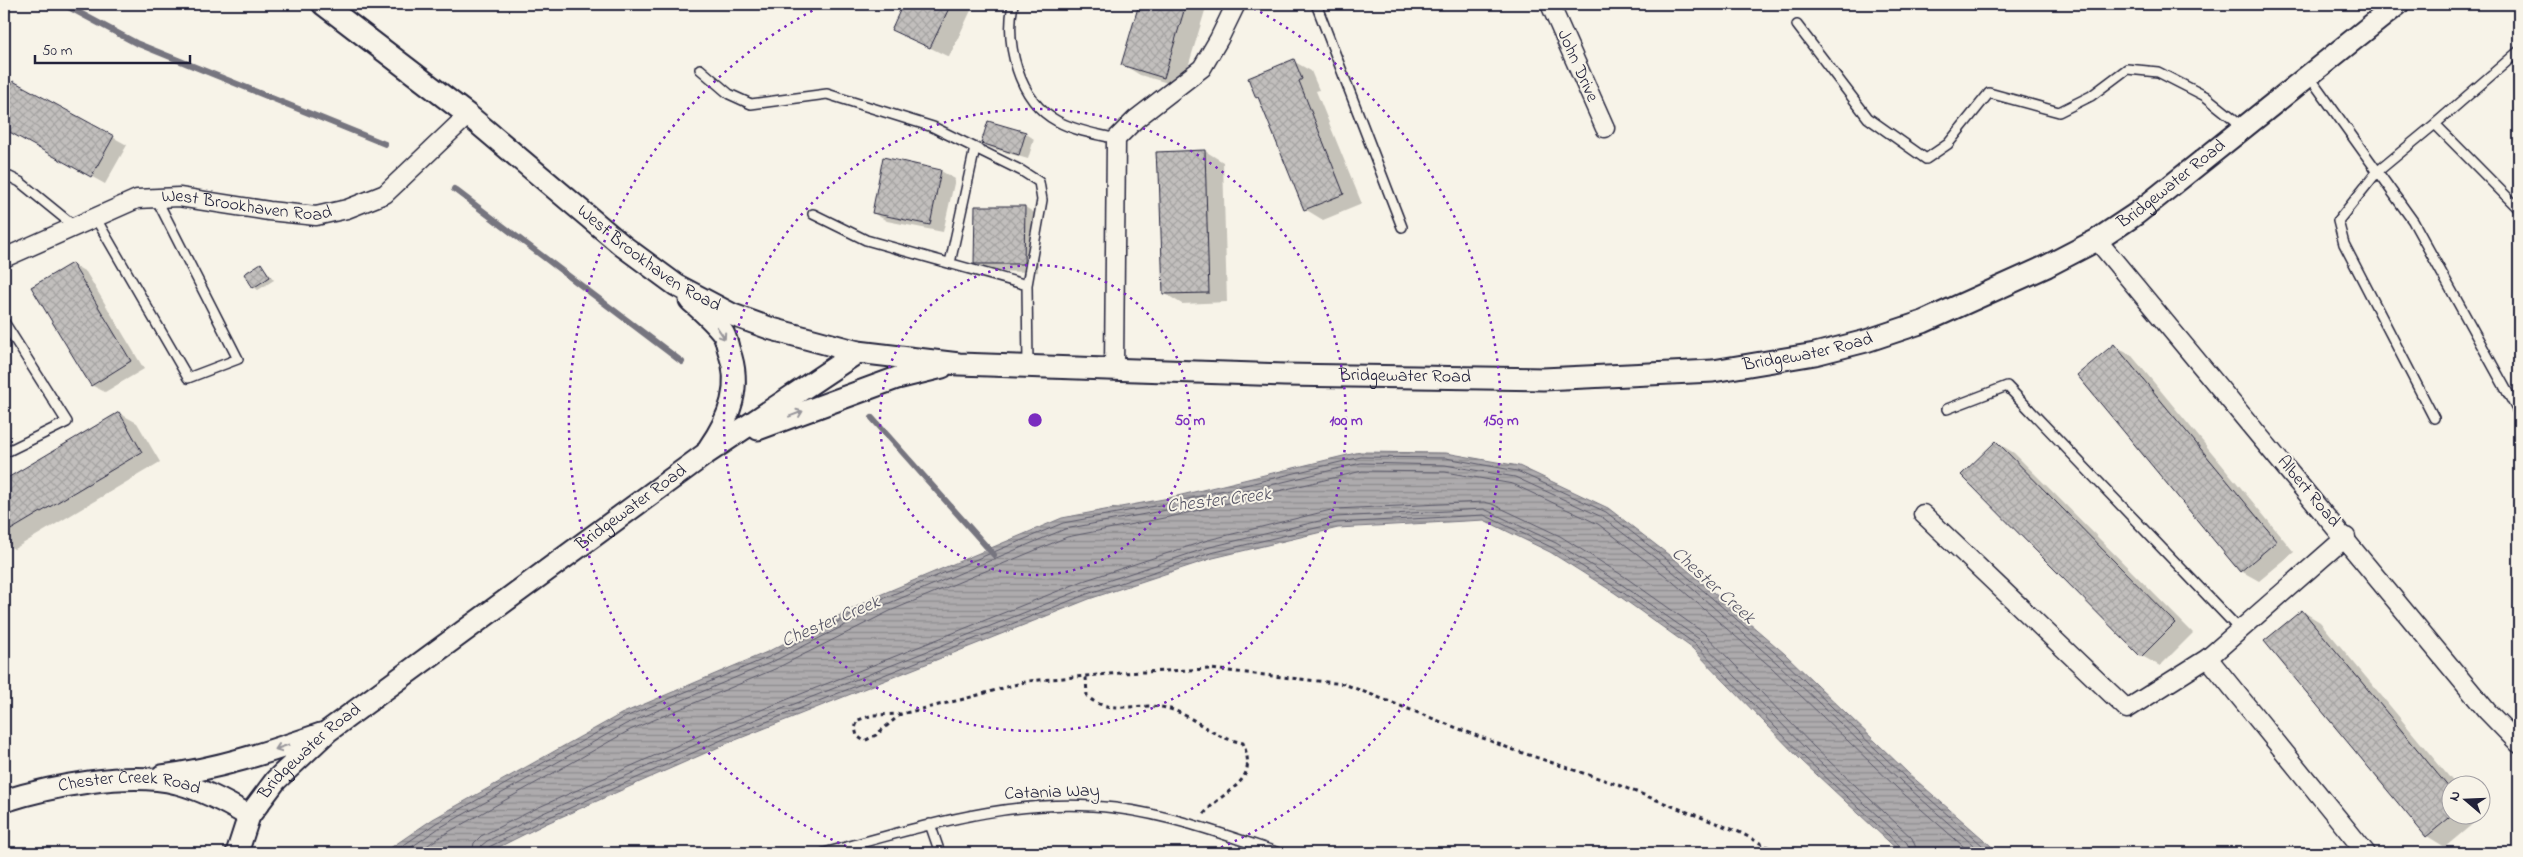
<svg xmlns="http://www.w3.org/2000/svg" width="2523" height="857" viewBox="0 0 2523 857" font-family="'Indie Flower',sans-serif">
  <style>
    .water { fill: url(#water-rules); stroke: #76747f }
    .shadow { fill: #0003 }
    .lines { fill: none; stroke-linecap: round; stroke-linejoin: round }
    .shore { stroke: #5a5969; stroke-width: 1 }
    .stream { stroke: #76747f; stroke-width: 6 }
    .building { fill: url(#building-cross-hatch); stroke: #22223b }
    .service-casing { stroke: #22223b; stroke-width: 12 }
    .minor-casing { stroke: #22223b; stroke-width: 21 }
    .tertiary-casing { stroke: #22223b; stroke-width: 25 }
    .path { stroke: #22223b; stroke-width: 3; stroke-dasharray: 4 4; stroke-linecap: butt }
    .service { stroke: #f7f3e8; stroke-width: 9 }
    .minor { stroke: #f7f3e8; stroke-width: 18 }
    .tertiary { stroke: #f7f3e8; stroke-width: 21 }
    .oneway { stroke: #97959a }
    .ring { fill: none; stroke: #7b2cbf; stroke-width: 2.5; stroke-dasharray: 2.5 5 }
    .labels { text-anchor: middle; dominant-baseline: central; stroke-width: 4; stroke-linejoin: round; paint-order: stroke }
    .street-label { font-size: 18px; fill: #22223b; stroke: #f7f3e8 }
    .water-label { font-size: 19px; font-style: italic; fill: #535263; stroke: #f7f3e8 }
    .centre { fill: #7b2cbf; stroke: #f7f3e8; stroke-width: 2.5 }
    .ring-label { font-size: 15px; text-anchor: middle; font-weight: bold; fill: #7b2cbf; stroke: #f7f3e8; stroke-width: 4; stroke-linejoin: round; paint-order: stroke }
  </style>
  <defs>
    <pattern id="water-rules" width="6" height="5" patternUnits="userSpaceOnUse" patternTransform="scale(1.25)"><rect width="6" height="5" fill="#aeabad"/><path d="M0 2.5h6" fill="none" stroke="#8d8b8e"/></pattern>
    <pattern id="building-cross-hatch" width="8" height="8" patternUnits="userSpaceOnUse" patternTransform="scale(1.25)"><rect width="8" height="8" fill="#c2bfbd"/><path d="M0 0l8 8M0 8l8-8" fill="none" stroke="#a6a4a3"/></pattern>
  </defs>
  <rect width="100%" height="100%" fill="#f7f3e8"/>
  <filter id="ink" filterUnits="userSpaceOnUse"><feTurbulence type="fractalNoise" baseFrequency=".02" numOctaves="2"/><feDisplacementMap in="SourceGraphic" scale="10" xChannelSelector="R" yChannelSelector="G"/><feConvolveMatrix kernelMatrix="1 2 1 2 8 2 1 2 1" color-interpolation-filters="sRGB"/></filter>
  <g filter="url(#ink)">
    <path class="water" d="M1360,452L1446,453L1519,466L1608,508L1678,562L1785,654L1909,774L1999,853H1901L1802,761L1692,648L1615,593L1550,552L1484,520L1338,528L1213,558L1089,599L728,743L545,824L487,853H383L433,819L621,714L767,652L882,594L1062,518L1169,498Z"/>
    <path class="shadow" d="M904,4H974L949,57L892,29Z
      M1140,4H1207L1182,87L1140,75L1122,64Z
      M1293,61L1311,71L1319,90L1316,91L1362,204L1323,220L1305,209L1260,99L1257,97Z
      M14,83L127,145L105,184L4,128V101Z
      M1025,133L1034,139L1028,159L991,148L982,143Z
      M1205,151L1223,162L1227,302L1182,304L1164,293L1161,173L1158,172Z
      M884,159L941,171L955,179L943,232L887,221L873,213Z
      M1025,207L1038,215V272L989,271L976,263Z
      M72,264L86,272L144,369L105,392L91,385Z
      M261,264L274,280L258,290L254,287Z
      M2114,346L2132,356L2294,552L2259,581L2241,571Z
      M119,413L137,423L160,462L14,549L4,543V481Z
      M1996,442L2014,453L2193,633L2160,666L2142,656Z
      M2302,611L2320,622L2455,784H2450V814H2479L2481,817L2445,847L2427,836L2266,641Z"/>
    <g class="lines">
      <path class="shore" d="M392,853L436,823L623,718L769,657L884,598L1063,523L1171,503L1361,457L1446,458L1517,471L1606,512L1675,566L1781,658L1906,778L1991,853
        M403,853L439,828L626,724L772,662L887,604L1065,529L1172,509L1361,463L1445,465L1515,477L1602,517L1671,570L1777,663L1902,782L1982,853
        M416,853L443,835L630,730L775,669L890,611L1067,537L1174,516L1362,471L1445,472L1513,484L1598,524L1666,576L1772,668L1897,788L1971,853
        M472,853L474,843L481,836L537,808L721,726L1083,581L1208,540L1335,509L1484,502L1492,504L1560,536L1625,577L1704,633L1815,748L1912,838L1918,853
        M480,853L481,846L487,841L541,814L724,732L1086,588L1210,547L1336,517L1484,509L1556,543L1621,584L1699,639L1810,753L1907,843L1910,853
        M486,853L489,847L543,820L726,738L1087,594L1211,553L1337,523L1484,515L1553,548L1618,589L1695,644L1805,758L1902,848L1904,853"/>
      <path class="stream" d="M63,4L136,43L385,144
        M454,189L682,362
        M872,418L994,555"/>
    </g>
    <path class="building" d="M903,4H951L930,48L891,30Z
      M1139,4H1186L1164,78L1121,65Z
      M1294,59L1302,79L1299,81L1344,194L1304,210L1258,97L1256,98L1248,78Z
      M13,81L114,136L91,177L4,129V98Z
      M988,121L1026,132L1019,155L981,143Z
      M1205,150L1209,293L1163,294L1159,172H1157L1156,152Z
      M883,157L941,170L930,225L872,213Z
      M975,206H1025L1024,264H974Z
      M72,263L131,361L91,386L31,287Z
      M261,263L270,277L253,288L244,274Z
      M2114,344L2277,541L2240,572L2077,375Z
      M119,412L142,452L4,534V480Z
      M1996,441L2175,623L2141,657L1961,475Z
      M2302,610L2450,789V814H2454L2426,837L2264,641Z"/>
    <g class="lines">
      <defs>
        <path id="service" d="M1013,4C1005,44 1018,100 1057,121C1075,131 1097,134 1116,139
          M1316,4L1402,227
          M1797,25L1868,118L1926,159L1948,144L1989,93L2059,112L2091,96L2127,69L2158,72L2205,96L2245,128
          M700,69L729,94L751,104L827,94L933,127L1022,171L1039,182L1042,200L1027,285
          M2309,76L2413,221L2519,413
          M2435,124L2519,51
          M4,174L20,182L74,226
          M813,214L866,240L1027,285L1028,366
          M95,217L188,378L238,359L156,198
          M950,263L975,148
          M4,322L67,422L6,452L4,448
          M1947,409L2007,386L2240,630
          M2434,418L2344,244L2338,221L2377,172L2435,124L2519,209
          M930,824L940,853
          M824,853C918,828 1016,795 1115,808C1171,815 1226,835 1279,853"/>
        <g id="minor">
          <path d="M1550,4L1605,128"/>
          <path d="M2097,240L2487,711L2519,744"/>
          <path id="s1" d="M4,258L137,199L179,197L269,211L316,216L347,209L385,194L468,115"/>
          <path d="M1114,369L1116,139L1136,119L1202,68L1219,39L1236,4"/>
          <path d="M1923,514L2127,709L2208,658L2346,537"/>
          <path d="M2208,658L2366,853"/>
        </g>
        <g id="tertiary">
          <path id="s2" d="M323,4L468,115L623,246L676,285L733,315L772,329L858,352L959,364L1284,375L1543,379L1713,371L1815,354L1866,341L1923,322L2047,266L2097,240L2136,214L2398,4"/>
          <path d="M690,300C701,310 714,321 723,333C726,337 727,345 729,351C742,386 730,418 709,448"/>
          <path d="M758,429L897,378L942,367"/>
          <path d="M162,776C217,769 269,752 321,734"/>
          <path id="s3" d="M4,801C51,786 128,771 177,783C203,790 226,802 249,816"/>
          <path id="s4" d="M237,853L249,816L276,780L328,731L704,455L858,352"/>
        </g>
      </defs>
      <use href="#service" class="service-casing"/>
      <use href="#minor" class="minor-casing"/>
      <use href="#tertiary" class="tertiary-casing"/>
      <path class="path" d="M1086,677L1087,696C1106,715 1137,703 1161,707C1185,711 1200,726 1220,736C1227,739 1235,741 1243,743C1260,785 1225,787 1204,814
        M901,714L876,735L864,741L857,736L855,728L858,720L873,715L901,714L964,699L1028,681L1121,673L1211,669L1344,684L1511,749L1613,783L1739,832L1779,853"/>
      <use href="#service" class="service"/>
      <use href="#minor" class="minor"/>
      <use href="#tertiary" class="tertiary"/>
    </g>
    <defs><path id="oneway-shaft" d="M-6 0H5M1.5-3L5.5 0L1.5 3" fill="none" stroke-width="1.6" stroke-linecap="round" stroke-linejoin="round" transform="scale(1.25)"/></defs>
    <g class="oneway">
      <use href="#oneway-shaft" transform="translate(721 333) rotate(56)"/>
      <use href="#oneway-shaft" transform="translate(796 414) rotate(-21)"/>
      <use href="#oneway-shaft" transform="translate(282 747) rotate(161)"/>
    </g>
  </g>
  <g class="ring">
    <circle cx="1035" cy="420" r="155"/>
    <circle cx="1035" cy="420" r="311"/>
    <path d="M860 852A466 466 0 0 1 823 5M1247 5A466 466 0 0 1 1210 852"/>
  </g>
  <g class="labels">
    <g class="street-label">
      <text transform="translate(1577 66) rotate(66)">John Drive</text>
      <text stroke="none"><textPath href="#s2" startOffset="2004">Bridgewater Road</textPath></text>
      <text stroke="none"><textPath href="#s1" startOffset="256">West Brookhaven Road</textPath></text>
      <text stroke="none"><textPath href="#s2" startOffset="414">West Brookhaven Road</textPath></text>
      <text stroke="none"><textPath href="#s2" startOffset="1599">Bridgewater Road</textPath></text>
      <text stroke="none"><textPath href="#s2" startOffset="1194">Bridgewater Road</textPath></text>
      <text transform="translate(2308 492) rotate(50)">Albert Road</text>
      <text stroke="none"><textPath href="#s4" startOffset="532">Bridgewater Road</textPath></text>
      <text stroke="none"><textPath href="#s4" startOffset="128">Bridgewater Road</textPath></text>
      <text stroke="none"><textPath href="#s3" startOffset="128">Chester Creek Road</textPath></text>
      <text transform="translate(1052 793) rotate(-2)">Catania Way</text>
    </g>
    <g class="water-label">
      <text transform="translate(1219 501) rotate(-7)">Chester Creek</text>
      <text transform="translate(1713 586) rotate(42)">Chester Creek</text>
      <text transform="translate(831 622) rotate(-23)">Chester Creek</text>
    </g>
  </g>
  <circle cx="1035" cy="420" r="8" class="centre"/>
  <g class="ring-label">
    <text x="1190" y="425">50 m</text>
    <text x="1346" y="425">100 m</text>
    <text x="1501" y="425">150 m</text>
  </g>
  <rect width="2523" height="857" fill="none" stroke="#f7f3e8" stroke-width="20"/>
  <rect x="10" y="10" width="2503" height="837" fill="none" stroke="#22223b" stroke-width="2" filter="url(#ink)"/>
  <g transform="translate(2466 800) rotate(289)"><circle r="24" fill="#f7f3e8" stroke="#a29fa3"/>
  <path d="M0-4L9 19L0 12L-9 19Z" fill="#22223b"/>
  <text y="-8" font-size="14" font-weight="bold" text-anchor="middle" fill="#22223b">N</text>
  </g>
  <path d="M35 55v8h155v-8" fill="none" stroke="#22223b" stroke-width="2.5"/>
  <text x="42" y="55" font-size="15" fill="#22223b" stroke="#f7f3e8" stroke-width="4" paint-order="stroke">50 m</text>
</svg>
